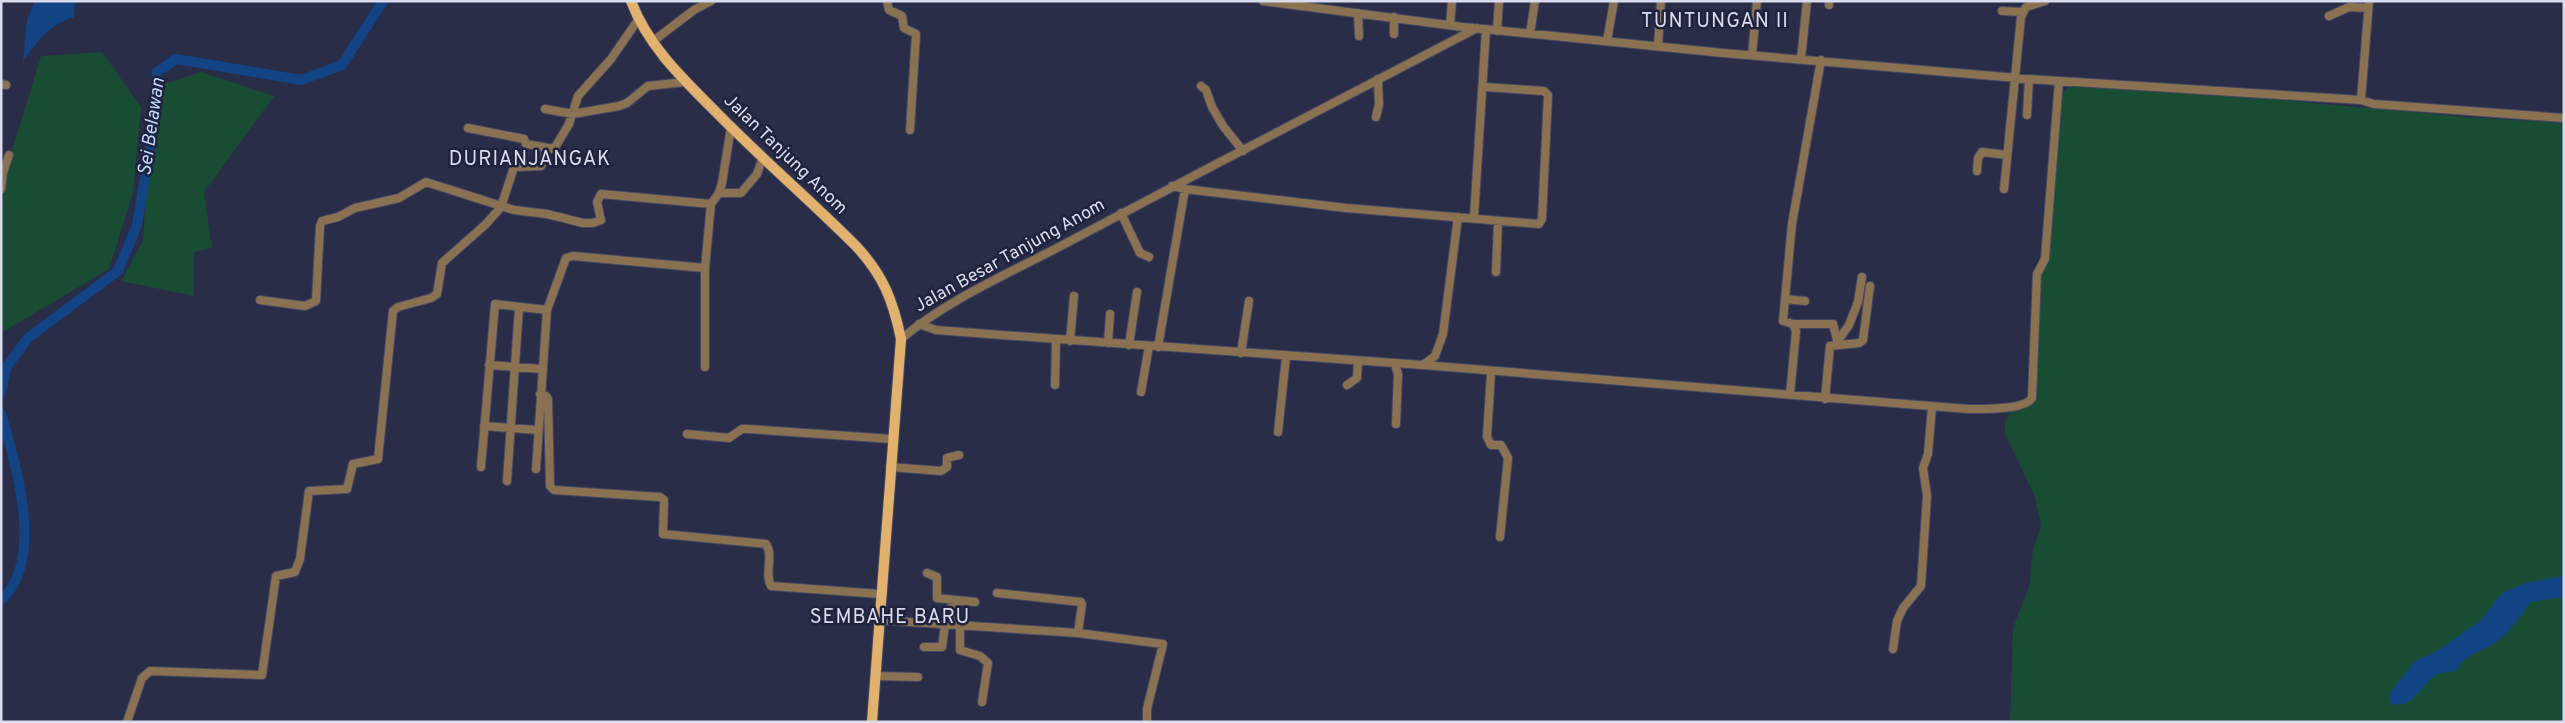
<svg xmlns="http://www.w3.org/2000/svg" width="2565" height="723" viewBox="0 0 2565 723" font-family="Overpass,sans-serif">
  <style>
    .green { fill: #184d33 }
    .water { fill: #124384 }
    .lines { fill: none; stroke-linecap: round; stroke-linejoin: round }
    .river { stroke: #124384; stroke-width: 10 }
    .minor-casing { stroke: #454963; stroke-width: 10 }
    .major-casing { stroke: #454963; stroke-width: 12 }
    .minor { stroke: #897151; stroke-width: 8 }
    .major { stroke: #e2b16d; stroke-width: 10 }
    .labels { text-anchor: middle; dominant-baseline: central; stroke-width: 5; stroke-linejoin: round; paint-order: stroke }
    .street-label { font-size: 18px; fill: #d8dcee; stroke: #20233d }
    .water-label { font-size: 19px; font-style: italic; fill: #bdd8fe; stroke: #20233d }
    .quarter-label { font-size: 20px; letter-spacing: 1px; fill: #d8dcee; stroke: #20233d }
  </style>
  <rect width="100%" height="100%" fill="#292d48"/>
  <path class="green" d="M102,52L141,107L133,193L109,269L1,333V224L4,177L41,56Z
    M201,72L274,96L204,192L212,248L194,252V296L121,281L143,241L147,178L162,85Z
    M2075,81L2467,117L2564,123V722H2010L2013,628L2029,587L2033,550L2041,525L2035,497L2005,434V422L2012,409L2030,406L2034,399L2039,278L2048,263L2058,103L2063,93Z"/>
  <path class="water" d="M35,1H75L74,17C49,25 38,40 23,62L27,19Z
    M2564,576V597L2530,602C2520,618 2506,637 2490,646C2474,655 2466,654 2456,671C2451,672 2441,672 2436,675C2420,685 2414,709 2391,704L2389,694L2415,661L2437,651L2481,620L2502,593L2526,583Z"/>
  <g class="lines">
    <path class="river" d="M1,393L7,366L28,338L118,271L137,225L151,142L157,72L176,59L301,80L342,65L383,1
      M1,413C15,462 46,560 1,600"/>
    <defs>
      <path id="minor" d="M887,1L889,10L902,16L904,28L916,34L910,130
        M1263,1L1463,27L1723,53L2029,79L2361,100
        M2369,1L2361,100L2374,104L2564,118
        M1829,5V1
        M2002,11L2022,12
        M1358,13L1359,36
        M2329,16L2349,7L2368,8
        M1394,17V34
        M1450,25L1452,1
        M1497,31L1499,1
        M1530,34L1535,1
        M1607,41L1614,1
        M652,42L694,10L711,1
        M1658,45L1661,1
        M1752,55L1757,1
        M1801,59L1807,1
        M1821,60L1792,224L1783,321L1793,324H1833L1837,340
        M1,84L6,85
        M1201,86L1206,90L1212,107L1223,126L1243,151
        M545,109L573,114L619,106L627,103L648,86L685,82
        M2027,115L2029,79
        M1376,117L1379,105L1378,79
        M468,128L524,139L526,144L554,149L569,124L578,96L611,59L638,20
        M1977,171L1978,158L1982,152L2007,155
        M1172,186L1185,189L1346,208L1539,224L1542,219L1548,95L1544,91L1484,87
        M1,189L3,173L9,155
        M2004,189L2021,17L2026,7L2045,1
        M719,193H741L757,174L763,157
        M1121,213L1140,253L1149,257
        M1474,217L1486,29
        M1496,272L1498,221
        M1785,299L1805,301
        M260,300L305,306L316,301L320,226L322,221L338,217L355,208L399,198L426,182L514,210L547,214L583,223H593L601,220L597,202L601,194L711,204
        M919,324L936,330L1015,336L1423,365L1968,409C1982,409 2025,410 2032,398L2037,274L2045,259L2059,81
        M901,339C951,297 1017,270 1074,239C1208,168 1342,98 1477,28
        M1070,341L1074,296
        M1837,342L1849,325L1858,302L1862,277
        M1108,343L1110,314
        M1129,345L1137,292
        M1158,347L1185,189
        M1241,353L1249,301
        M1395,364L1398,374L1396,424
        M489,365L542,369
        M1423,365L1435,356L1443,334L1458,217
        M705,367V268L711,204L719,193L722,183L731,127
        M1491,372L1487,437L1491,445H1501L1508,458L1500,537
        M1055,385L1056,340
        M1347,385L1357,378L1358,361
        M1141,392L1149,346
        M540,394L546,396L548,399L550,486L554,490L660,497L664,500L663,534L766,544C774,556 764,573 771,586L880,594
        M1790,395L1796,331L1793,324
        M1825,399L1830,346L1859,343L1863,340L1870,286
        M484,426L537,430
        M1278,432L1286,357
        M687,434L729,438L742,429H748L892,439
        M481,467L495,304L547,310
        M890,467L941,471L947,467V458L959,455
        M536,469L547,310L566,258L573,256L705,268
        M507,481L519,307
        M927,573L937,577V598L975,602
        M997,593L1081,602L1082,604L1078,633
        M879,620L1078,633L1163,644L1147,709V722
        M950,625L952,600
        M960,626V650L980,656L988,663L982,702
        M924,647H942L945,625
        M1893,649L1897,621L1903,608L1921,586L1927,496L1923,468L1928,454L1932,407
        M875,676L918,677
        M127,722L142,678L150,671L262,675L276,576L295,572L300,559L309,491L347,489L353,464L378,459L393,311L398,307L431,298L437,294L442,263L486,224L501,207L514,167L541,166L547,149"/>
      <path id="major" d="M631,1C648,46 682,78 716,112C761,158 810,200 856,246C883,275 893,300 901,339L872,722"/>
    </defs>
    <use href="#minor" class="minor-casing"/>
    <use href="#major" class="major-casing"/>
    <use href="#minor" class="minor"/>
    <use href="#major" class="major"/>
  </g>
  <g class="labels">
    <g class="street-label">
      <text transform="translate(785 155) rotate(44)">Jalan Tanjung Anom</text>
      <text transform="translate(1010 256) rotate(-29)">Jalan Besar Tanjung Anom</text>
    </g>
    <g class="water-label">
      <text transform="translate(152 127) rotate(-82)">Sei Belawan</text>
    </g>
    <g class="quarter-label">
      <text x="1715" y="22">TUNTUNGAN II</text>
      <text x="530" y="160">DURIANJANGAK</text>
      <text x="890" y="618">SEMBAHE BARU</text>
    </g>
  </g>
  <rect width="2565" height="723" fill="none" stroke="#d8dcee" stroke-width="5"/>
</svg>
